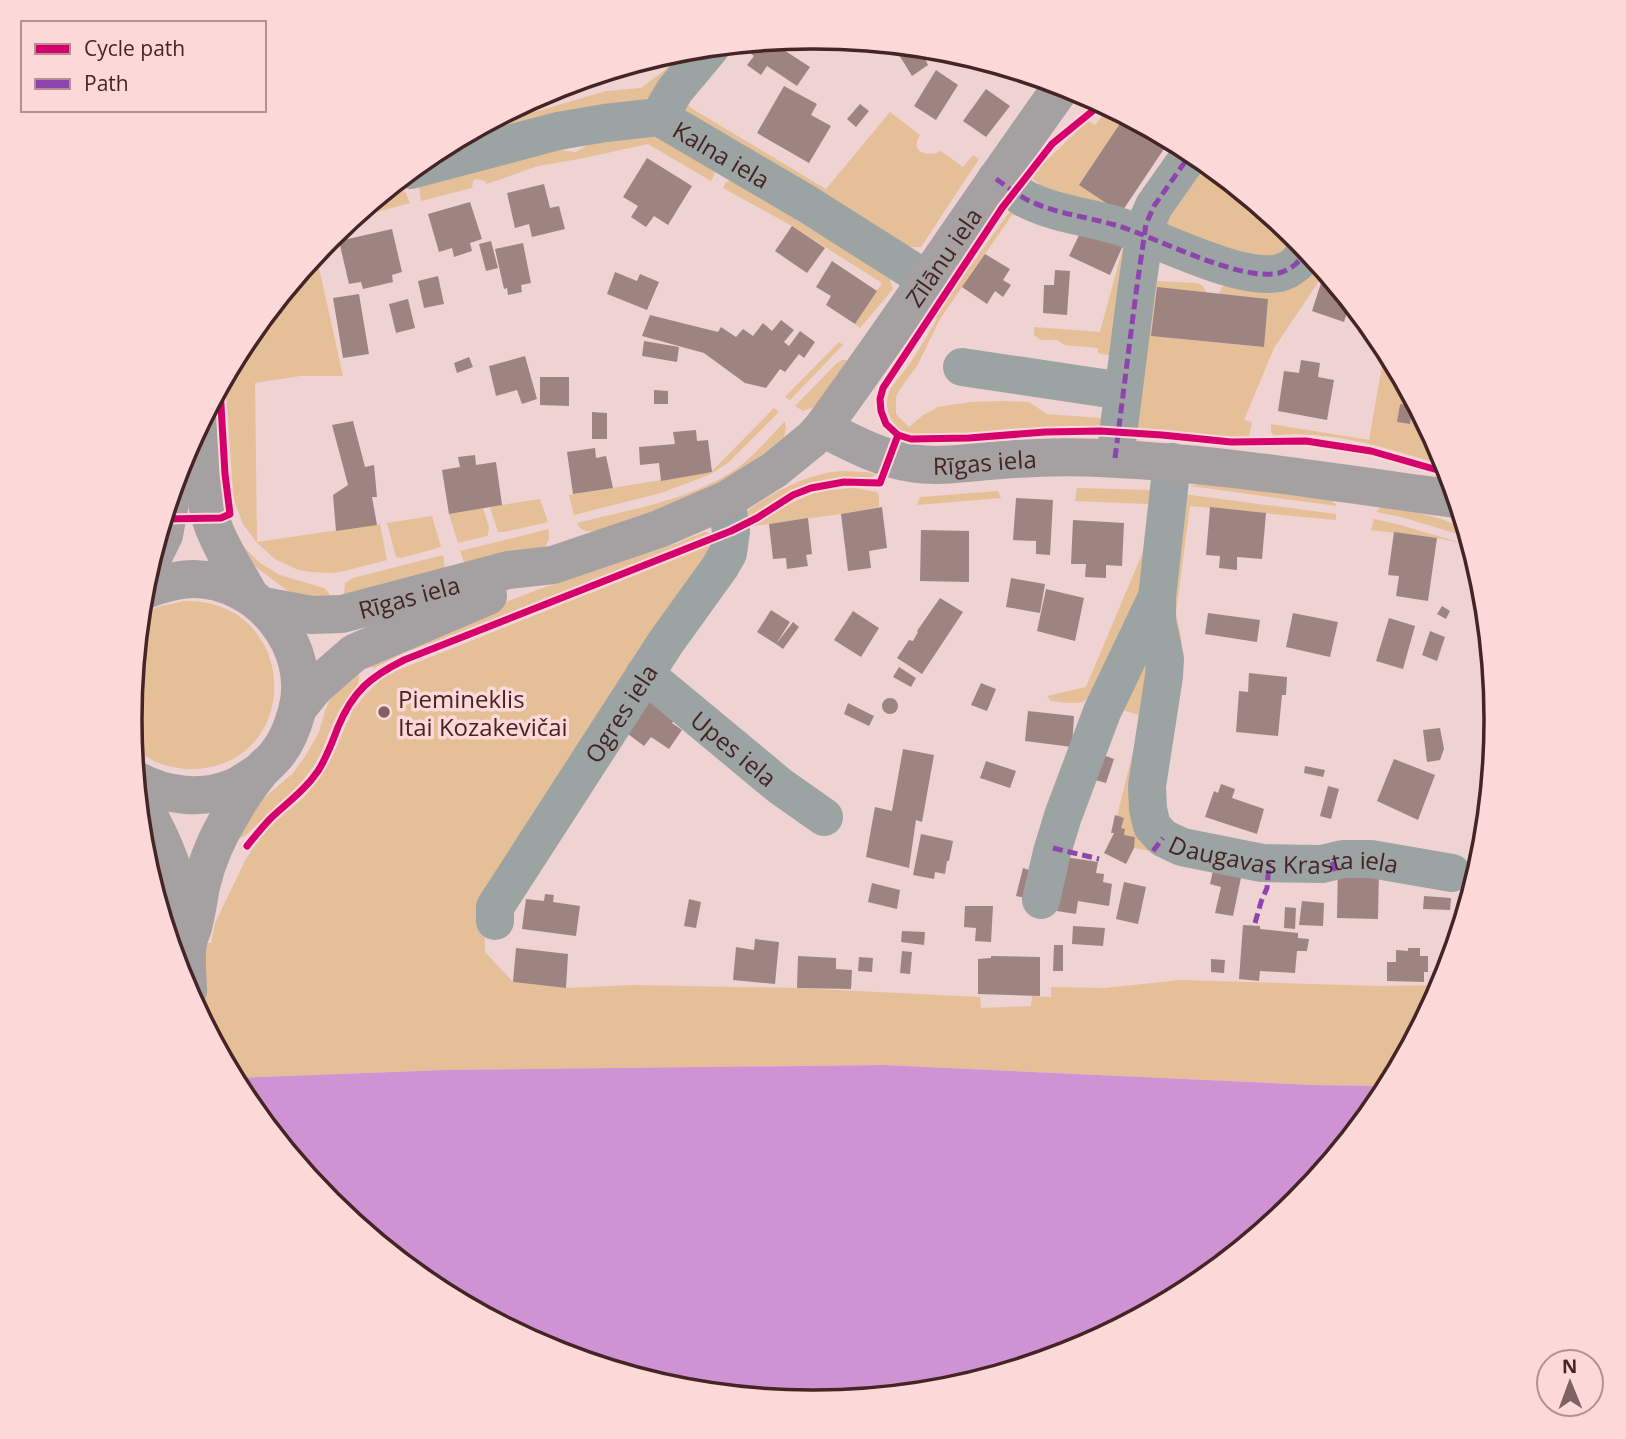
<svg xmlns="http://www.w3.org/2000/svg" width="1626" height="1439" viewBox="0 0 1626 1439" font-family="'Open Sans',sans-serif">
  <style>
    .green { fill: #e5bf98; fill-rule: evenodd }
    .water { fill: #cf93d4 }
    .building { fill: #9e8480 }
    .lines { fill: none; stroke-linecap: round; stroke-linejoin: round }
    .minor { stroke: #9ca3a3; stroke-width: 38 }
    .major { stroke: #a5a1a2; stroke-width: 38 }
    .quiet { stroke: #8e44ad; stroke-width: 5; stroke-dasharray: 10 5; stroke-linecap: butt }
    .cycleway-casing { stroke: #fcd9d8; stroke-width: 11 }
    .cycleway { stroke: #d6006c; stroke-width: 7 }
    .poi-dot { fill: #806162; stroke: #fcd9d8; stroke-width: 2.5 }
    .labels { text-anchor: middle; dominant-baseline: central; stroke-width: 7; stroke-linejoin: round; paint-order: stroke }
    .street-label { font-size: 24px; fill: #452425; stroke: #fcd9d8 }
    .poi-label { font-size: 24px; fill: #452425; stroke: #fcd9d8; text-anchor: start }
    .rim { fill: none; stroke: #452425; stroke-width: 3.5 }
  </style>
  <rect width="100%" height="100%" fill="#efd2d2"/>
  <path class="green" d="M685,49L651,97L637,103L440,149L477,129L606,91L641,88L665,70Z
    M686,102L691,108L826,189L890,112L920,135C909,152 927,158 941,151L963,167L973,155L979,159L921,247H906L684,112Z
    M1109,107L1125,116L1080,184L1121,213L1041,186L1032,178L1036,170L1088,121L1095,125Z
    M653,133L714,171V175L711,181L648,144L584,158L538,166L487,184L485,181L476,179L473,181L472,188L421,201L419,187L559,145L565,151L576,152L586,146L589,137Z
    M1203,160L1296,237L1271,266L1166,225L1167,217Z
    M731,180L889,277L893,289L860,328L855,324L882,283L792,226L723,188L726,182Z
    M405,191L410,203L351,219L377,198Z
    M1016,203L1084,225L1012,215L940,319L917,366L900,389L896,397V414L909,427L922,416L938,407L970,402L1003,401L1029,402L1047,414L1101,418L1103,420L1101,427C1067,427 1033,427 999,430C975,433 932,440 909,433C895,430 886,415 887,401C888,387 901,376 909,365C919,350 928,334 937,319L934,316Z
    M1113,229L1118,232V237L1127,244L1128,249L1123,306L1122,342L1119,349L1113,356L1098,353V348L1065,345L1057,340H1041L1034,335V327L1100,332L1124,243L1110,237Z
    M316,254L343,376H300L255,383L257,542L380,524L387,560L344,571L333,573L310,572L296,569L275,559L257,543L243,524L235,503L233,492L225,379L246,340Z
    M1313,258L1325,272L1274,348L1244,420L1252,422L1249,437H1225L1133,428L1157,281L1197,283L1202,285L1207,293L1152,336L1263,347L1219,294L1222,287L1226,285Z
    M839,342L843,345L790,400L785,397Z
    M1385,349L1444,459L1446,466C1389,449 1335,430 1274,435L1271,432V424L1369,440ZM1400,404L1412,407L1410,424L1397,422Z
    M842,360H847L842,369L833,380L834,383L814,407L803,411L795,406L837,363Z
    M774,408L779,412L728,463L709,475L661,493L574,515L569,495L711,472Z
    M785,421L786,428L784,437L747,467L686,500L595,531C587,532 580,531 577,523C628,510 685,501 730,473C751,460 768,439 785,421Z
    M842,471L866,472L876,474L870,479L847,478L814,482L784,495L742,522L744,514L748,510C778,490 806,474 842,471Z
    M1203,483L1331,500L1337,506L1190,486Z
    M854,488L877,492L879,497V507L841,514L746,527C765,519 781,507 800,499C817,490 836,489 854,488Z
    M1077,488L1151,490C1164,508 1150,568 1143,589C1139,601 1132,612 1128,624C1123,638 1120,651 1113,664C1111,669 1107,673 1104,678C1100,685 1095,694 1088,699C1079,706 1062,702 1051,701L1047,696L1086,687L1150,535L1148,504L1075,501Z
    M998,491L1001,498L917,505L920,497Z
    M1183,494L1336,514V520L1190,506L1176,613L1182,643L1176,641L1167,618Z
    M540,499L548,522L504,532H498L490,507Z
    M1381,507C1401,509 1450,517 1464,531L1465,536L1401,517L1376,512Z
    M483,508L489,527L488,534L487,536L458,543L449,514Z
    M432,516L441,547L401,558L396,557L387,523Z
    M1374,519L1397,524L1465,544L1437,538L1371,530Z
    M549,529V539L545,547L464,562L460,551Z
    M704,532L711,533L488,622L404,653L374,668L369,666L433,630L537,590L675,544Z
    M721,541L484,905L485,952L513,982L566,988L634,985L797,988L980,997L981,1008L1031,1006L1032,996L1051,997V987L1105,988L1181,980L1380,986L1441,985L1387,1086L1313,1085L884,1065L445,1070L234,1078L182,980L171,943H211L215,923L246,859L257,843L266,831L284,814L303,798L319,779L331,759L353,710L367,693L380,680L398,670Z
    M240,543L260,563L280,575L324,588L329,593L332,603L295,595L285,589L252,564Z
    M443,555L445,568L344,595L345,583L353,578Z
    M184,601C299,599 305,761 197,769C173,770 150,763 133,746L130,719L140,617L157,607Z
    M1146,651L1150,851L1134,848L1135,837L1124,835V829L1121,828L1123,818L1117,816L1142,716L1116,708Z
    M358,672C363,686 348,697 341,708C328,729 325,752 310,771C294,794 266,815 245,836L235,840L264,798L292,774L304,758L319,732L325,711L333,692Z"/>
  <path class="water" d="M884,1065L1313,1085L1387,1086L1380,1099L1295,1203L1192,1287L1074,1350L946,1389L813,1402L679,1389L551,1350L433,1287L330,1202L245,1098L234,1078L445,1070Z"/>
  <path class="building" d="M770,41L810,67L797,86L767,66L761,75L747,65L754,56L740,46L741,44Z
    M893,45L931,48L923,54L928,65L912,76Z
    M936,70L958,85L936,120L914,106Z
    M784,86L817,104L811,115L831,126L809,163L757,133Z
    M986,89L1010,106L986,137L963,121Z
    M860,104L869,111L856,127L847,119Z
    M1125,116L1170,140L1121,213L1079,185Z
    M647,158L692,186L668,225L654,216L646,227L631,217L638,206L623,197Z
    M544,184L550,208L559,206L565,229L532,237L529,224L515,228L507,193Z
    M470,202L482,239L470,243L472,251L454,257L452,248L439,252L428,214Z
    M1084,225L1124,243L1110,275L1069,256Z
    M792,226L825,248L807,273L775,251Z
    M392,229L402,272L392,275L393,282L363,289L361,282L349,284L339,241Z
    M491,241L498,268L486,271L479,244Z
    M523,243L531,283L521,285L522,292L508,295L507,288L504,289L495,249Z
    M985,254L1010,269L1003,280L1011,285L1003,297L995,291L987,304L962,287Z
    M832,261L877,291L855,324L826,305L831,296L816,287Z
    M1055,270L1070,271L1067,315L1043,313L1044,285H1054Z
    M615,272L637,281L640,274L659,282L647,310L607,294Z
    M1325,272L1336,286L1335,288L1339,290L1350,303L1344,322L1312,311L1321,283L1319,281Z
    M438,276L444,304L424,308L418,281Z
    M1157,287L1268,299L1264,347L1151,336Z
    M359,294L369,354L343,358L333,298Z
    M408,299L415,328L396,333L389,304Z
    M650,315L718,332L721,327L736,337L743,329L753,336L763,323L772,331L781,320L794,330L784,342L789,346L800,331L815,342L804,358L799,354L785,372L780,369L766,388L745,383L704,353L642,336Z
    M644,341L679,347L677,362L642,356Z
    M525,356L537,399L522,404L517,390L496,396L489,366Z
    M469,357L473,367L457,373L454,363Z
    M1301,360L1320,363L1318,377L1334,380L1327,420L1278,411L1284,371L1299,373Z
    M540,377H569V406L540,405Z
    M654,390L668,391V404H654Z
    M1400,404L1413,406L1410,424L1397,422Z
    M592,412L607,413V439H592Z
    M353,421L365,467L374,465L377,497H372L377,525L336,531L333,495L348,485L332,425Z
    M696,430L697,441L708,440L712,472L661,481L659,463L640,465L639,447L675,444L673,432Z
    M595,448L596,458L606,456L613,488L573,494L567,452Z
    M475,455L476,465L496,462L502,505L449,514L442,470L460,467L458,457Z
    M1016,498L1053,500L1050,555L1036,554V541L1013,540Z
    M882,507L887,548L869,551L871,568L848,571L841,514Z
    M1210,507L1266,513L1262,559L1237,557V570L1219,568L1220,556L1206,555Z
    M808,518L812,554L806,555L808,566L787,569L786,558L773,559L769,524Z
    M1073,520L1124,523L1122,566L1106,565V578L1085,577L1086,564H1071Z
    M921,530L969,531V582L920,581Z
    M1394,532L1437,538L1428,601L1396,596L1399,576L1388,575Z
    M1011,578L1045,584L1040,613L1006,607Z
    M1046,589L1084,598L1075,641L1037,631Z
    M940,598L963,612L922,674L897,658L909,640L913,641L918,632L917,631Z
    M1442,606L1450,611L1446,619L1437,614Z
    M771,610L790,622L776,644L757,632Z
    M853,611L879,628L861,657L834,640Z
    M1208,613L1260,620L1257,642L1205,634Z
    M1293,613L1338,622L1330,657L1286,647Z
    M1389,618L1415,626L1403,669L1376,661Z
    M793,622L799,627L783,649L776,644Z
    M1430,631L1445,637L1437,661L1422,655Z
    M899,667L916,678L911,687L893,677Z
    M1249,673L1287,677L1286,695H1282L1278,736L1236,732L1239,691L1248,692Z
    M981,683L996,689L987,711L971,705Z
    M652,696L676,717L672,723L682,730L669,749L651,737L644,746L628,734Z
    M882 706a8 8 0 1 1 16 0a8 8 0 1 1-16 0Z
    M848,703L874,716L869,726L844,714Z
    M1028,711L1074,716L1072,747L1025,741Z
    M1440,728L1444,749L1440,760L1427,762L1423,730Z
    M903,749L934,755L922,822L916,820L909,868L866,857L875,807L892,811Z
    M1098,753L1114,759L1106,783L1088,778Z
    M1394,759L1435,775L1418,820L1377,801Z
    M986,761L1016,771L1010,788L980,778Z
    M1305,766L1325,770L1323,777L1304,773Z
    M1221,784L1235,789L1232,798L1264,809L1257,834L1205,817L1214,791L1218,793Z
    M1328,786L1339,789L1331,819L1320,816Z
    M1115,815L1124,818L1121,828L1125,829L1124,835L1135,837L1134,848L1126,864L1104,853L1114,833H1111Z
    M921,834L953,841L949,861H947L945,874L935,872L934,879L913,875Z
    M1065,857L1098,862L1096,873L1104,874L1103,882L1112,884L1109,906L1078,901L1076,914L1057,911Z
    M1215,862L1243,868L1233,916L1215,913L1221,887L1210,884Z
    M1338,866L1379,868L1378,919L1337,918Z
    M1023,868L1029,870L1030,899L1016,896Z
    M1124,882L1146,887L1138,924L1116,919Z
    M872,883L900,890L897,909L868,902Z
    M545,894L554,895L553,902L580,906L576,936L522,929L526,899L544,901Z
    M1424,896L1451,898L1450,910L1423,909Z
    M689,899L701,902L696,928L684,926Z
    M1302,901L1324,903L1323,926L1299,925Z
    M965,906H993L991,942L975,941L976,928L964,927Z
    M1285,907L1296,908L1295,929L1284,928Z
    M1243,925L1260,926V929L1298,933V938L1309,939L1307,951H1297L1295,973L1260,971L1259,981L1239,979Z
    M1073,926L1105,928L1103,946L1072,944Z
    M902,931L925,932L924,945L901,942Z
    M755,939L779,942L775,984L733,980L736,947L754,950Z
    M1054,945H1063V971H1053Z
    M516,948L568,954L566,988L513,982Z
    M1408,948H1420V956H1428V972H1424V982L1387,981V962H1396V950L1408,951Z
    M902,951L912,952L910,974L900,973Z
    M798,956L836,958V969L852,970L851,989L797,988Z
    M991,956L1040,957V996L978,994V959L991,958Z
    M859,957L873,958L872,972L858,971Z
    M1211,959L1225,960L1224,973L1211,972Z"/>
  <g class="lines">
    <g class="minor">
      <path d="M659,117L675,90L711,47"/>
      <path id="s1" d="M411,170L558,131L605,123L659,117L807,204L927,280"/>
      <path d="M996,179C1008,187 1019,197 1032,202C1058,214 1088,217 1115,225C1157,237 1238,282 1279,273C1291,270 1301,261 1306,250"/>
      <path d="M962,367L1123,391"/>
      <path d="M1115,458L1136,293L1146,224L1154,206L1192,152"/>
      <path id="s2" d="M1172,462L1157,597V621L1165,659L1164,676L1147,786L1148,809L1152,826L1163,838L1182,847L1262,863L1322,864L1343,859H1371L1452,873"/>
      <path id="s3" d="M645,674L780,786L824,817"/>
      <path d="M1041,900L1052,852L1063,816L1102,712L1157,597"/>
      <path id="s4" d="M495,921V907L666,642L720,567L728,553L731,531L726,500"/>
    </g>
    <g class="major">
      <path d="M200,425C202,458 202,492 212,523C221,549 237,572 250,596"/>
      <path id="s5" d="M822,428C850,442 879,458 911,463C940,468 971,462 1001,460C1039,457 1079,456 1118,459C1231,465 1344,484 1456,499"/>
      <path d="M150,563L164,535L171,497"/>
      <path d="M143,591C160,584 176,579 194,579C260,580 314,647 297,711C293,726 287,742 277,754C272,761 264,766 259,773C249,785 240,799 232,813C218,835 207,861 201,886C199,898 197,911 194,923C193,930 189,936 188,943C185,958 188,976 188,991"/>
      <path id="s6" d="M263,606L312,615L342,614L508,570L553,565L659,529L726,500L774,470L812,439L822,428C905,315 981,198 1063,85"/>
      <path d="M298,708L315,687L354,653L488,596"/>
      <path d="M136,780C166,796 202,801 235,787C243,783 251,777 259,772"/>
      <path d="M138,795C153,823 168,850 176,882C179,899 178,916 184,932"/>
    </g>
    <path class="quiet" d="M996,179C1008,187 1019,197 1032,202C1058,214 1088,217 1115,225C1157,237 1238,282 1279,273C1291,270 1301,261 1306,250
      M1115,458L1136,293L1146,224L1154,206L1192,152
      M1053,848L1099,859
      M1153,851L1163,838
      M1332,862L1335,871
      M1255,923L1261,902L1267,888L1269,863"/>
    <defs>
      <path id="cycleway" d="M1099,102L1095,109L1052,144L1002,208L883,388L880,399L881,411L886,424L898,435L911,439L969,438L1045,432L1100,431L1162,435L1231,442L1306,441L1371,451L1448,473
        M164,519L221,518L230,514L225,474L220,388
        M247,846C255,836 263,826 272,817C288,802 305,790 318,771C327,757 332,743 338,727C353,691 370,677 404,660L731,531L757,518L793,495L811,488L844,482L880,483L898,435"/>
    </defs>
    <use href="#cycleway" class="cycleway-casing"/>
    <use href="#cycleway" class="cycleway"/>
  </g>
  <circle class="poi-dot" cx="384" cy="712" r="7"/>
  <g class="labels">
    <g class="street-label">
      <text stroke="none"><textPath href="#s1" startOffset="327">Kalna iela</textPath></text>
      <text stroke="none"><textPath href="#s6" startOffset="812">Zīlānu iela</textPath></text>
      <text stroke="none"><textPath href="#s5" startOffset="170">Rīgas iela</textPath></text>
      <text stroke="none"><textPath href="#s6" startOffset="149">Rīgas iela</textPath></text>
      <text stroke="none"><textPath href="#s4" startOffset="245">Ogres iela</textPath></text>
      <text stroke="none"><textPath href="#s3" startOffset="116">Upes iela</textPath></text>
      <text stroke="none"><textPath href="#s2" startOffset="508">Daugavas Krasta iela</textPath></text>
    </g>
    <g class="poi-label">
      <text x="398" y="698">Piemineklis<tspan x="398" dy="28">Itai Kozakevičai</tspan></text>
    </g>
  </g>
  <path d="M0 0H1626V1439H0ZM812 49H814A670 670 0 0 1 1484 719V720A670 670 0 0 1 814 1390H812A670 670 0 0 1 142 720V719A670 670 0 0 1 812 49Z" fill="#fcd9d8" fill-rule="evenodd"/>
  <path class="rim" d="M812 49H814A670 670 0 0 1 1484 719V720A670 670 0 0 1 814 1390H812A670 670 0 0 1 142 720V719A670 670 0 0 1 812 49Z"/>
  <rect x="21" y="21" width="245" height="91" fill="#fcd9d8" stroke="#b39190" stroke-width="2"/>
  <rect x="35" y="44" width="35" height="10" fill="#d6006c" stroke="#b39190" stroke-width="2"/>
  <text x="84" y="56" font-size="21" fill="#452425">Cycle path</text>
  <rect x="35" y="79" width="35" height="10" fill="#8e44ad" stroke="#b39190" stroke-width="2"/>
  <text x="84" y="91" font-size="21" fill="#452425">Path</text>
  <g transform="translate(1570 1383) rotate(359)"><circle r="33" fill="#fcd9d8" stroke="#b39190" stroke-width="2"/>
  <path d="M0-5L12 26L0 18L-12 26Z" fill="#806162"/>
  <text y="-10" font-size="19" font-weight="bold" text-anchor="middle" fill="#452425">N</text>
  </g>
</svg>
